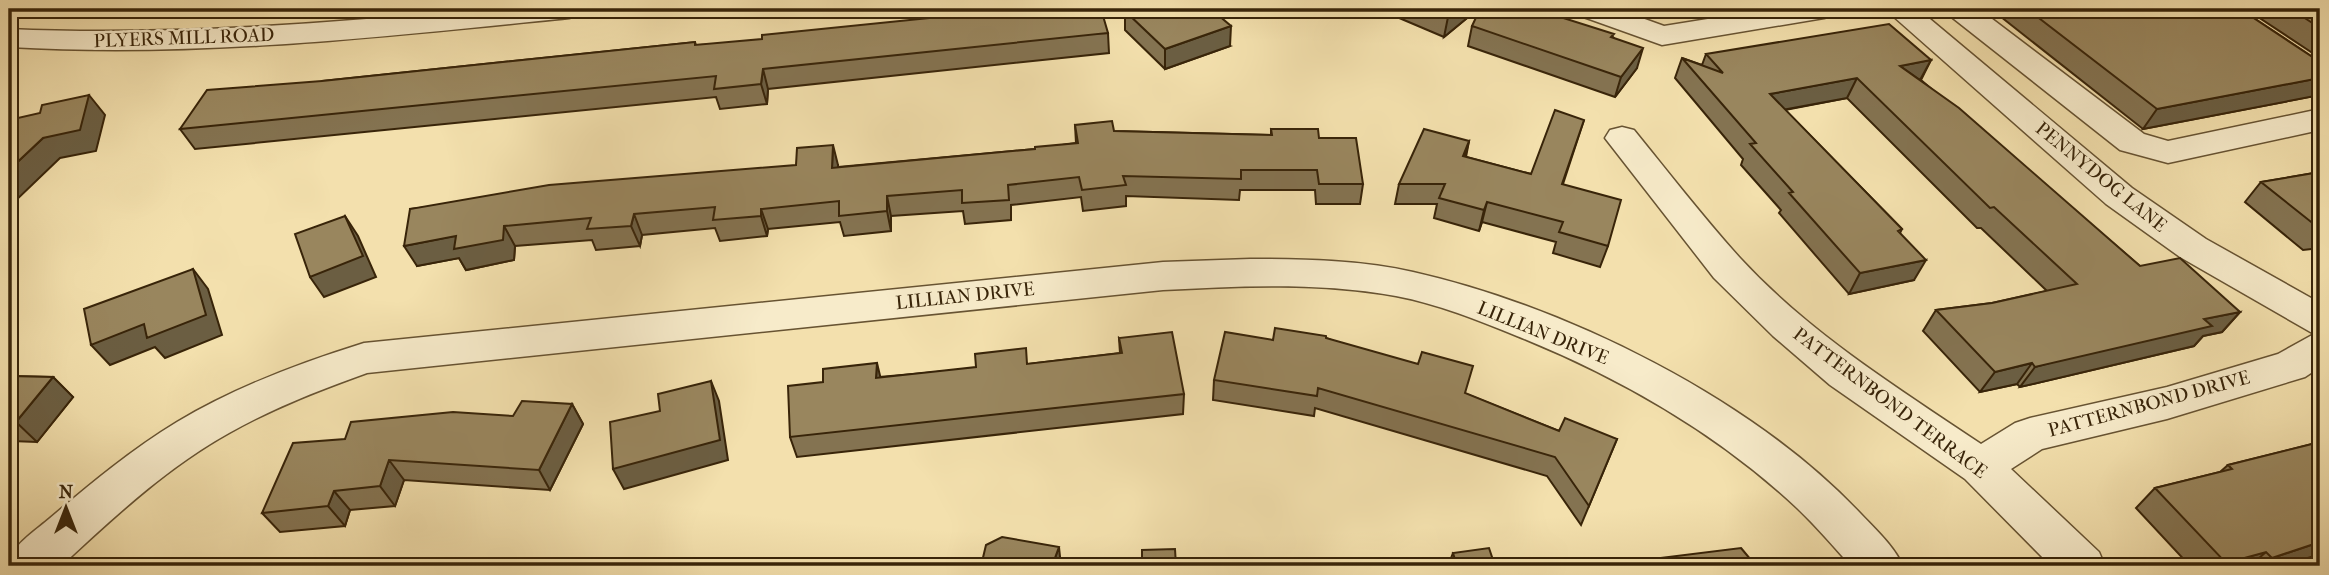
<svg xmlns="http://www.w3.org/2000/svg" width="2329" height="575" viewBox="0 0 2329 575" font-family="'IM FELL French Canon',serif">
  <style>
    .lines { fill: none; stroke-linecap: round; stroke-linejoin: round }
    .minor-casing { stroke: #675332; stroke-width: 3 }
    .minor { fill: #f7ebca; fill-rule: evenodd }
    .wall { fill: #847351; stroke: #382409; stroke-width: 2 }
    .shaded-wall { fill: #6b5e42; stroke: #382409; stroke-width: 2 }
    .building { fill: #99865e; stroke: #382409; stroke-width: 2 }
    .labels { text-anchor: middle; dominant-baseline: central; stroke-width: 5; stroke-linejoin: round; paint-order: stroke }
    .street-label { font-size: 19px; fill: #382409; stroke: #f7ebca }
  </style>
  <rect width="100%" height="100%" fill="#f3e0ad"/>
  <filter id="stains"><feTurbulence type="fractalNoise" baseFrequency=".00286" numOctaves="4"/><feColorMatrix values="0 0 0 0 .2 0 0 0 0 .09 0 0 0 0 .02 0 0 0 .5 -.17"/></filter>
  <radialGradient id="worn" r=".72"><stop offset=".6" stop-color="#630" stop-opacity="0"/><stop offset="1" stop-color="#630" stop-opacity=".3"/></radialGradient>
  <g class="lines">
    <defs>
      <path id="minor" d="M479,9H584L580,15L569,18C382,37 196,58 9,47V29C167,36 322,24 479,9Z
        M1574,9H1617L1664,26L1770,9H1839L1835,15L1824,18L1662,45L1578,15Z
        M1885,9H1918L2132,188L2206,239L2320,303V367L2305,377L2167,419L2042,449L2011,469L2099,552L2105,566H2051L1965,479L1830,385L1773,336L1714,278L1605,138L1610,130L1622,127L1634,130C1669,173 1703,217 1740,258C1809,333 1896,387 1981,444L2015,423L2030,418L2167,387L2278,354L2314,334L2180,257L2106,204Z
        M1945,9H1979L2144,134L2168,141L2320,109V130L2168,163L2120,150L1949,15Z
        M1250,259C1305,259 1360,260 1413,272C1567,307 1751,398 1860,513C1876,530 1893,545 1903,566H1851C1833,546 1816,526 1797,508C1717,433 1619,377 1517,336C1478,320 1438,304 1396,296C1319,282 1241,286 1163,290L367,373C320,390 273,408 229,433C166,468 113,518 61,566H9C9,547 35,531 49,519C90,484 131,450 177,422C235,387 300,363 364,343L1163,262Z"/>
    </defs>
    <use href="#minor" class="minor-casing"/>
    <use href="#minor" class="minor"/>
  </g>
  <path class="wall" d="M1378,9H1478L1444,37Z
    M1991,9H2240L2320,62V95L2143,129Z
    M2246,9H2320V58Z
    M1125,11L1230,46L1165,69L1125,30Z
    M1472,26L1613,37L1637,68L1615,97L1468,46Z
    M1108,33L1109,53L768,89L767,104L720,109L716,97L195,149L180,129L322,81L695,42L696,45Z
    M1706,54L1931,60L1921,80L2140,266L2240,312L2222,332L2203,336L2194,346L2020,387L2017,384L1980,392L1923,331L1936,310L1992,303L2047,291L1981,228H1977L1847,98L1785,110L1902,229L1900,233L1914,280L1849,294L1779,213L1781,210L1741,165L1743,159L1675,78L1682,58L1702,65Z
    M1584,120L1563,184L1608,246L1600,267L1553,253L1556,242L1482,222L1479,231L1434,218L1437,204H1395L1399,184L1469,141L1466,157L1531,174Z
    M1075,125L1114,131L1271,135V129L1319,138L1363,184L1360,204H1316L1315,190H1240L1239,200L1126,196V206L1083,211L1081,197L1011,205V220L965,224L963,211L891,216V231L844,236L840,222L768,229L767,236L720,241L715,228L642,235L640,246L596,250L592,240L515,246L514,260L466,270L459,258L417,266L410,209L838,165V167L1035,149L1076,143Z
    M2320,172V248L2303,250L2245,202L2261,182Z
    M1119,338L1184,394L1183,414L797,457L790,437L823,382L1028,364L1120,353Z
    M1326,338L1559,431L1617,439L1581,525L1547,476L1315,408L1314,416L1213,400L1214,380L1273,340Z
    M9,376L53,377L73,397L37,442L11,441L9,443Z
    M572,404L583,424L550,490L404,480L395,506L350,510L345,526L280,532L262,513L345,439L513,416Z
    M2320,442L2283,566H2190L2136,508L2155,488L2220,472L2228,465Z
    M1453,553L1495,566H1448Z"/>
  <path class="shaded-wall" d="M1458,9H1478L1444,37L1448,17Z
    M1231,26L1230,46L1165,69V49Z
    M1643,48L1637,68L1615,97L1621,77Z
    M1931,60L1920,80L1900,66Z
    M763,69L768,89L767,104L761,84Z
    M1857,78L1847,98L1761,114L1770,94Z
    M2320,78V95L2143,129L2157,109Z
    M89,95L105,115L96,151L60,158L9,207V170Z
    M1469,141L1464,161L1463,156Z
    M833,145L838,165L837,188L832,168Z
    M887,196L891,216V231L887,211Z
    M1487,202L1482,222L1479,231L1484,210Z
    M761,209L768,229L767,236L761,216Z
    M634,214L642,235L640,246L631,226Z
    M345,216L358,236L376,277L324,297L310,277Z
    M504,226L515,246L514,260L466,270L459,258L417,266L404,246Z
    M1926,260L1914,280L1849,294L1860,273Z
    M193,269L208,289L222,335L165,358L155,347L110,365L91,345Z
    M2240,312L2222,332L2203,336L2194,346L2020,387L2035,367L2204,319Z
    M877,363L882,384L876,378Z
    M2032,363L2017,384L1980,392L1995,372Z
    M53,377L73,397L37,442L16,422Z
    M711,381L719,401L728,460L624,489L613,469Z
    M572,404L583,424L550,490L539,470Z
    M389,460L404,480L395,506L380,486Z
    M334,491L350,510L345,526L328,506Z
    M2320,542V554L2283,566H2262L2272,558Z
    M1059,547L1061,566H1052Z
    M2266,552L2250,566H2222L2226,563Z"/>
  <path class="building" d="M1018,9H1101L1108,33L763,69L761,84L714,89L716,76L180,129L207,90L322,81L695,42V45L762,39V35Z
    M1130,9H1211L1231,26L1165,49L1125,11Z
    M1429,9H1458L1448,17Z
    M1480,9H1535L1614,34L1611,37L1643,48L1621,77L1472,26Z
    M2027,9H2240L2320,62V78L2157,109Z
    M2291,9H2320V28Z
    M1889,24L1931,60L1900,66L1959,108L2140,266L2180,258L2240,312L2204,319L2212,326L2035,367L2032,363L1995,372L1936,310L1992,303L2077,284L1994,207L1990,208L1857,78L1770,94L1902,229L1898,231L1926,260L1860,273L1789,193L1793,192L1750,144L1756,143L1682,58L1723,73L1706,54Z
    M89,95L80,130L43,138L9,170V120L40,113L42,105Z
    M1555,110L1584,120L1562,184L1621,200L1608,246L1559,232L1563,222L1487,202L1484,210L1439,198L1445,184H1399L1424,129L1469,141L1463,156L1531,174Z
    M1112,121L1114,131L1272,135L1271,129H1318L1319,138H1356L1363,184H1319L1317,170H1241V179L1123,176L1126,185L1082,190L1079,177L1008,185L1009,200L962,203V190L887,196V211L839,216V201L761,209V216L713,220L715,207L634,214L631,226L587,229L591,218L504,226L503,240L454,249L456,236L404,246L410,209L549,185L796,165L797,148L833,145L832,168L1035,149V147L1078,143L1075,125Z
    M2320,172V229L2261,182Z
    M345,216L363,256L310,277L295,234Z
    M193,269L206,315L147,338L144,324L91,345L84,309Z
    M1275,328L1326,336V338L1418,364L1422,352L1473,366L1465,393L1559,431L1565,418L1617,439L1589,506L1555,457L1318,388L1317,396L1214,380L1225,332L1273,340Z
    M1172,332L1184,394L790,437L788,386L823,382V369L877,363L876,378L976,367L975,354L1026,348L1027,364L1122,353L1119,338Z
    M9,376L53,377L16,422L9,421Z
    M711,381L720,440L613,469L610,422L660,411L658,394Z
    M522,401L572,404L539,470L389,460L380,486L334,491L328,506L262,513L293,443L345,439L351,422L453,412L513,416Z
    M2320,442V542L2272,558L2266,552L2226,563L2155,488L2232,469L2228,465Z
    M1002,537L1059,547L1052,566H981L986,545Z
    M1489,548L1495,566H1457L1453,553Z
    M1741,548L1756,566H1631L1628,562Z
    M1175,549L1176,566H1142V550Z
    M126,560L148,566H119Z"/>
  <g class="labels">
    <g class="street-label">
      <text transform="translate(184 38) rotate(-2)">PLYERS MILL ROAD</text>
      <text transform="translate(2101 177) rotate(39)">PENNYDOG LANE</text>
      <text transform="translate(965 296) rotate(-6)">LILLIAN DRIVE</text>
      <text transform="translate(1543 333) rotate(22)">LILLIAN DRIVE</text>
      <text transform="translate(1890 403) rotate(37)">PATTERNBOND TERRACE</text>
      <text transform="translate(2149 404) rotate(-15)">PATTERNBOND DRIVE</text>
    </g>
  </g>
  <rect width="2329" height="575" fill="none" stroke="#f3e0ad" stroke-width="35"/>
  <rect x="10" y="10" width="2308" height="554" fill="none" stroke="#382409" stroke-width="3.5"/>
  <rect x="18" y="18" width="2294" height="540" fill="none" stroke="#382409" stroke-width="2"/>
  <g transform="translate(66 508)" stroke="#f7ebca" stroke-width="5" paint-order="stroke">
  <path d="M0-5L12 26L0 18L-12 26Z" fill="#382409"/>
  <text y="-10" font-size="19" font-weight="bold" text-anchor="middle" fill="#382409">N</text>
  </g>
  <rect width="100%" height="100%" filter="url(#stains)"/>
  <rect width="100%" height="100%" fill="url(#worn)"/>
</svg>
